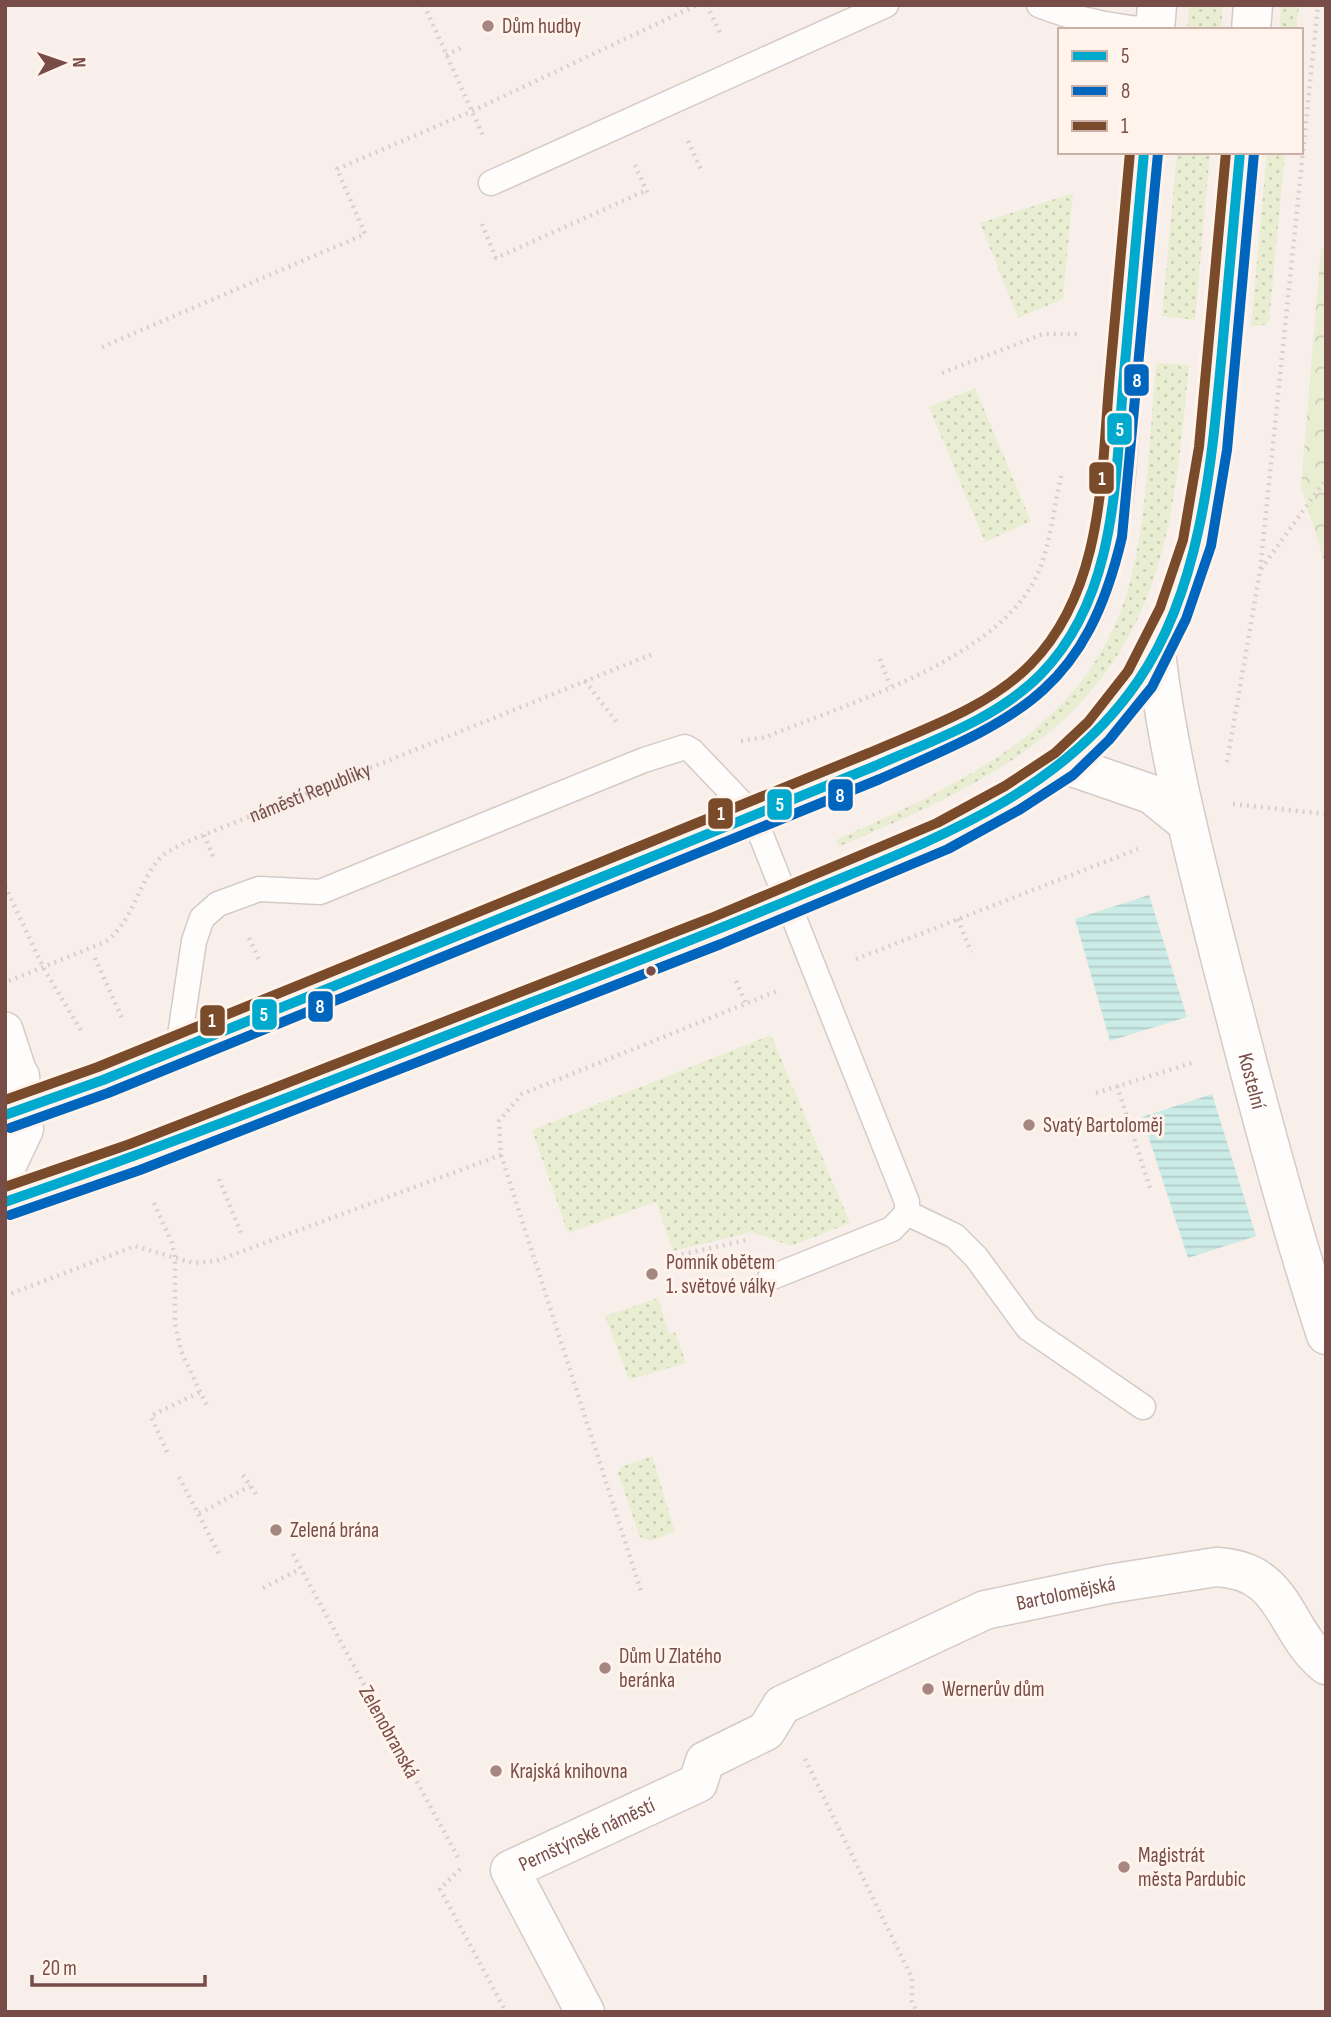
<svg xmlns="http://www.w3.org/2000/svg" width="1331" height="2017" viewBox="0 0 1331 2017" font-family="'Sofia Sans Condensed',sans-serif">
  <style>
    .grass { fill: url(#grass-dots) }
    .forest { fill: url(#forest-crowns) }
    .water { fill: url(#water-rules) }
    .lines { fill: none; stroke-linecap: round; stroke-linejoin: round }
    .service-casing { stroke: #d6cac6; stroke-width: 27 }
    .pedestrian-casing { stroke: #d6cac6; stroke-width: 38 }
    .minor-casing { stroke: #d6cac6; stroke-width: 41 }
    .tertiary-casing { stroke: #d6cac6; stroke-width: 41 }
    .path { stroke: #dbcfcc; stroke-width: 4.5; stroke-dasharray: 2 5; stroke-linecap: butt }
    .service { stroke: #fefdfc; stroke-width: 24 }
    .pedestrian { stroke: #fefdfc; stroke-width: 35 }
    .minor { stroke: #fefdfc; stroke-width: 38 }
    .tertiary { stroke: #fefdfc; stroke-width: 38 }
    .bus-1-casing { stroke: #fff3ec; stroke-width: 16 }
    .bus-2-casing { stroke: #fff3ec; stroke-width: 16 }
    .bus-3-casing { stroke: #fff3ec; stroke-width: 16 }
    .bus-1 { stroke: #00a9ce; stroke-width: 10 }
    .bus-2 { stroke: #0065bd; stroke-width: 10 }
    .bus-3 { stroke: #7a4b2a; stroke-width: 10 }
    .poi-dot { fill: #a58680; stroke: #fff3ec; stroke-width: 2.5 }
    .bus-dot { fill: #794d47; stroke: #fff3ec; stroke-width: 2.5 }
    .labels { text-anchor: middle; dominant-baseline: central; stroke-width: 6; stroke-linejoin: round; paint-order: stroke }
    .poi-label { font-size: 21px; fill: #794d47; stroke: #fff3ec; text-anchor: start }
    .street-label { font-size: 21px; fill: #794d47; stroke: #fff3ec }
    .line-badge { stroke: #fff3ec; stroke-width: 2.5 }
    .badge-label { font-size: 19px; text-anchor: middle; font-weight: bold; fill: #fff }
  </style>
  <defs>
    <pattern id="grass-dots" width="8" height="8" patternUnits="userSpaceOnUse" patternTransform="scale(1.75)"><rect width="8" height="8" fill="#e9eed3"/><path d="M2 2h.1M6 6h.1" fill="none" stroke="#cbceb6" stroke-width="1.8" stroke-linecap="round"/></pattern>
    <pattern id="forest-crowns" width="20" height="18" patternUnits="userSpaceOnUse" patternTransform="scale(1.75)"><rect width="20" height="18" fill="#e9eed3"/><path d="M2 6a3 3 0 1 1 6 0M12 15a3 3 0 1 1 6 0" fill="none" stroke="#cbceb6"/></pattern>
    <pattern id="water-rules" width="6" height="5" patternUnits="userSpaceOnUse" patternTransform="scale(1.75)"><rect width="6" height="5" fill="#caebe6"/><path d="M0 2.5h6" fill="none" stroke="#b1cbc7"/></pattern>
  </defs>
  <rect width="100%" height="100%" fill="#f8efea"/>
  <path class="grass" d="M1189,5H1223L1221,30H1187Z
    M1281,5H1299L1296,30H1279Z
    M1177,152H1210L1195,320L1162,316Z
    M1267,152H1285L1269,321L1266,325L1251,326Z
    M1073,193L1063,299L1018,318L980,223Z
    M1156,363L1189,365C1183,424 1179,482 1165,539C1122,721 996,780 838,847L836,840C965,782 1100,723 1133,569C1148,504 1150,430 1156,363Z
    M975,388L1031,521L985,542L929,407Z
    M771,1035L850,1223L791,1246L752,1232L673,1251L656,1202L568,1233L532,1130Z
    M658,1298L669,1334L675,1332L686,1363L629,1380L605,1316Z
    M652,1456L675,1532L650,1541L640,1537L618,1473L622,1466Z"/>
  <path class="forest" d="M1326,245V567L1301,487L1321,248Z"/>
  <path class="water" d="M1149,895L1187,1017L1110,1041L1075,919Z
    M1212,1094L1256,1236L1188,1258L1142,1117Z"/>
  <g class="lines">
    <defs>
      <path id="service" d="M1039,5C1077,20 1111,27 1151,30
        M491,183L886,5
        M178,1049L194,941L202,918L218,904L259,889L320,892L644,760L685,747L692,751L753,815L907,1202V1213L892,1229L770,1278
        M907,1213L955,1236L976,1257L1028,1328L1143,1407"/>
      <path id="pedestrian" d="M5,1030L20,1076"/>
      <g id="minor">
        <path id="s2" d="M1156,653C1168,755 1194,854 1219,953C1252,1082 1285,1209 1326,1335"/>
        <path d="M1064,764L1151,794L1187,823"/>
        <path id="s3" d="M585,2012L510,1870L698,1783L705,1761L766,1731L782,1705L985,1610L1109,1584L1216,1567C1287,1570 1282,1629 1326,1665"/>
      </g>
      <path id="tertiary" d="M1155,30L1157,5
        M1251,30L1253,5
        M5,1115L103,1080L875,766C931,740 996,718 1041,674C1119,599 1114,474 1124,374C1131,300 1137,226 1144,152
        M5,1169L24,1129L20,1076
        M5,1202L135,1157L716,931L943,836L1012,798L1064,764L1098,731L1140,679L1173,613L1197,543L1213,449L1240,152"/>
    </defs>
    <use href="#service" class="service-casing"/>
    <use href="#pedestrian" class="pedestrian-casing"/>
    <use href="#minor" class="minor-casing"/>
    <use href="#tertiary" class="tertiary-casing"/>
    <g class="path">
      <path d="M424,5L484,138"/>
      <path d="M707,5L720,33"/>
      <path d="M446,55L463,47"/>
      <path d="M688,141L702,172"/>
      <path d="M635,165L649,196"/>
      <path d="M482,224L496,258L647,190"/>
      <path d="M102,347L365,234L337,169L472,111L697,5"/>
      <path d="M942,373L1043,334H1077"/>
      <path d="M1261,569L1326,479"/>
      <path d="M880,659L890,686"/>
      <path d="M585,681L618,724"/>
      <path d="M741,741L766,737C850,702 1007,658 1041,566C1051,537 1055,502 1062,472"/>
      <path d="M1227,762L1260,571L1318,5"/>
      <path d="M1233,804L1326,814"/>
      <path d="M204,835L214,859"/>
      <path d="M5,886L43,967L83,1034"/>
      <path d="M958,919L971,952"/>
      <path d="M249,938L260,962"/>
      <path d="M95,958L122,1018"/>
      <path d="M856,959L1138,849"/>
      <path id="s1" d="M9,981L105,942C134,921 137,884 160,858C166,852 176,848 184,843L655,653"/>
      <path d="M736,981L746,1004"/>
      <path d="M1117,1086L1151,1191"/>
      <path d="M1096,1093L1195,1062"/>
      <path d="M501,1155L641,1591"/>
      <path d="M219,1179L241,1233"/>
      <path d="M154,1203L172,1243L175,1259V1324L181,1351L207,1406"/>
      <path d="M675,1256L747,1240"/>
      <path d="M5,1296L135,1246L193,1263L216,1261L501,1155L499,1121L522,1094L777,991"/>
      <path d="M167,1452L151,1416L200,1392"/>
      <path d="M243,1475L258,1497"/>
      <path d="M179,1477L219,1554"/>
      <path d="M218,1503L250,1486"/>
      <path d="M199,1513L214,1506"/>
      <path d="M293,1554L460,1861"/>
      <path d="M263,1588L300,1569"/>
      <path d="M805,1759L912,1978V2002L917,2012"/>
      <path d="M460,1869L440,1889L506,2012"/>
    </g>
    <use href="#service" class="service"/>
    <use href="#pedestrian" class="pedestrian"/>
    <use href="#minor" class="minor"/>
    <use href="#tertiary" class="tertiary"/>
    <defs>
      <path id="bus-1" d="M5,1115L103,1080L875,766C931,741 997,719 1041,674C1118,595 1115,477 1124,374C1131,300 1137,226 1144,152
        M5,1202C179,1142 350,1073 522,1006C618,969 714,932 808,892C930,841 1060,795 1138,681C1202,588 1212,459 1222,351C1228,285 1234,218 1240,152"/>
      <path id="bus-2" d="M10,1128L108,1093L880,779C1017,718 1085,694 1122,537L1158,153
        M10,1215L140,1170L721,944L948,849L1019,810L1073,775L1109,740L1152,687L1186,619L1211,546L1227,450L1254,153"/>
      <path id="bus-3" d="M5,1100L98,1067L869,753C924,729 988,708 1031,664C1105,588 1101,472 1110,374C1116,300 1123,226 1130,152
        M5,1187L130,1144L711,918L937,823L1005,786L1055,753L1088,722L1128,671L1160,608L1183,540L1199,447L1226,152"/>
    </defs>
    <use href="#bus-1" class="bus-1-casing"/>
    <use href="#bus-2" class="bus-2-casing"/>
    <use href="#bus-3" class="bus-3-casing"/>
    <use href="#bus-1" class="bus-1"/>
    <use href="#bus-2" class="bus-2"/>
    <use href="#bus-3" class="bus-3"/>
  </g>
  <g class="poi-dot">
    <circle cx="488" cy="26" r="7"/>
    <circle cx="1029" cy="1125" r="7"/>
    <circle cx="652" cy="1274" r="7"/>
    <circle cx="276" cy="1530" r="7"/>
    <circle cx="605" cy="1668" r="7"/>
    <circle cx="928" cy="1689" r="7"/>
    <circle cx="496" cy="1771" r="7"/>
    <circle cx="1124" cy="1867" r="7"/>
  </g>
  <circle class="bus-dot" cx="651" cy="971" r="6"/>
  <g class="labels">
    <g class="poi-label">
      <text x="502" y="26">Dům hudby</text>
      <text x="1043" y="1125">Svatý Bartoloměj</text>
      <text x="666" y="1262">Pomník obětem<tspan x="666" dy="24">1. světové války</tspan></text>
      <text x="290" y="1530">Zelená brána</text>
      <text x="619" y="1656">Dům U Zlatého<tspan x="619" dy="24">beránka</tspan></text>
      <text x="942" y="1689">Wernerův dům</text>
      <text x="510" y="1771">Krajská knihovna</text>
      <text x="1138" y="1855">Magistrát<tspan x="1138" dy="24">města Pardubic</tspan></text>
    </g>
    <g class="street-label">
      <text stroke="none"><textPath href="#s1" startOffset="369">náměstí Republiky</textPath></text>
      <text stroke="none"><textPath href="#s2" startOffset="439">Kostelní</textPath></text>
      <text stroke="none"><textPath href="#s3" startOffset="796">Bartolomějská</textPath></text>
      <text transform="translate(389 1732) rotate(61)">Zelenobranská</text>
      <text stroke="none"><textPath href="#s3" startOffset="245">Pernštýnské náměstí</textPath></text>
    </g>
  </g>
  <g class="line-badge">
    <rect x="1123" y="363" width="27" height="34" rx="7" fill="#0065bd"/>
    <rect x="1106" y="412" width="27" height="34" rx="7" fill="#00a9ce"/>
    <rect x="1088" y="461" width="27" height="34" rx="7" fill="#7a4b2a"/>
    <rect x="827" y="778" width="27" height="34" rx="7" fill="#0065bd"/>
    <rect x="766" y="788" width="27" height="33" rx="7" fill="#00a9ce"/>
    <rect x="707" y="797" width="27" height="33" rx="7" fill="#7a4b2a"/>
    <rect x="307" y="990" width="27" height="33" rx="7" fill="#0065bd"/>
    <rect x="251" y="998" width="27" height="33" rx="7" fill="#00a9ce"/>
    <rect x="199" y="1004" width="27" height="33" rx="7" fill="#7a4b2a"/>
  </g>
  <g class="badge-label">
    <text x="1137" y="387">8</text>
    <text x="1120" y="436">5</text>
    <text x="1102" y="485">1</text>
    <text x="840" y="802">8</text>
    <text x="780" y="811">5</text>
    <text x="721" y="820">1</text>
    <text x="320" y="1013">8</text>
    <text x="264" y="1021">5</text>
    <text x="212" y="1027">1</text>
  </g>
  <rect width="1331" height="2017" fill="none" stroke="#794d47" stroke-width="14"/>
  <rect x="1058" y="28" width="245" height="126" fill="#fff3ec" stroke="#c9b1aa" stroke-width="2"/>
  <rect x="1072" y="51" width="35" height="10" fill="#00a9ce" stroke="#c9b1aa" stroke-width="2"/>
  <text x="1121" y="63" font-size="21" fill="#794d47">5</text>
  <rect x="1072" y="86" width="35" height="10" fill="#0065bd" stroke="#c9b1aa" stroke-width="2"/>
  <text x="1121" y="98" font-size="21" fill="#794d47">8</text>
  <rect x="1072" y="121" width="35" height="10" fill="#7a4b2a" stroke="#c9b1aa" stroke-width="2"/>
  <text x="1121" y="133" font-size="21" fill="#794d47">1</text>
  <g transform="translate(63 63) rotate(88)" stroke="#fff3ec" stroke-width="5" paint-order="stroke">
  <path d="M0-5L12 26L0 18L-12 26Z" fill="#794d47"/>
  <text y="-10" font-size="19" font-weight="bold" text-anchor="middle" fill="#794d47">N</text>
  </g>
  <path d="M32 1975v10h173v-10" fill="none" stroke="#794d47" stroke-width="3.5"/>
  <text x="42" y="1975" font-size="21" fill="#794d47" stroke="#fff3ec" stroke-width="5" paint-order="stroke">20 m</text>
</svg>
